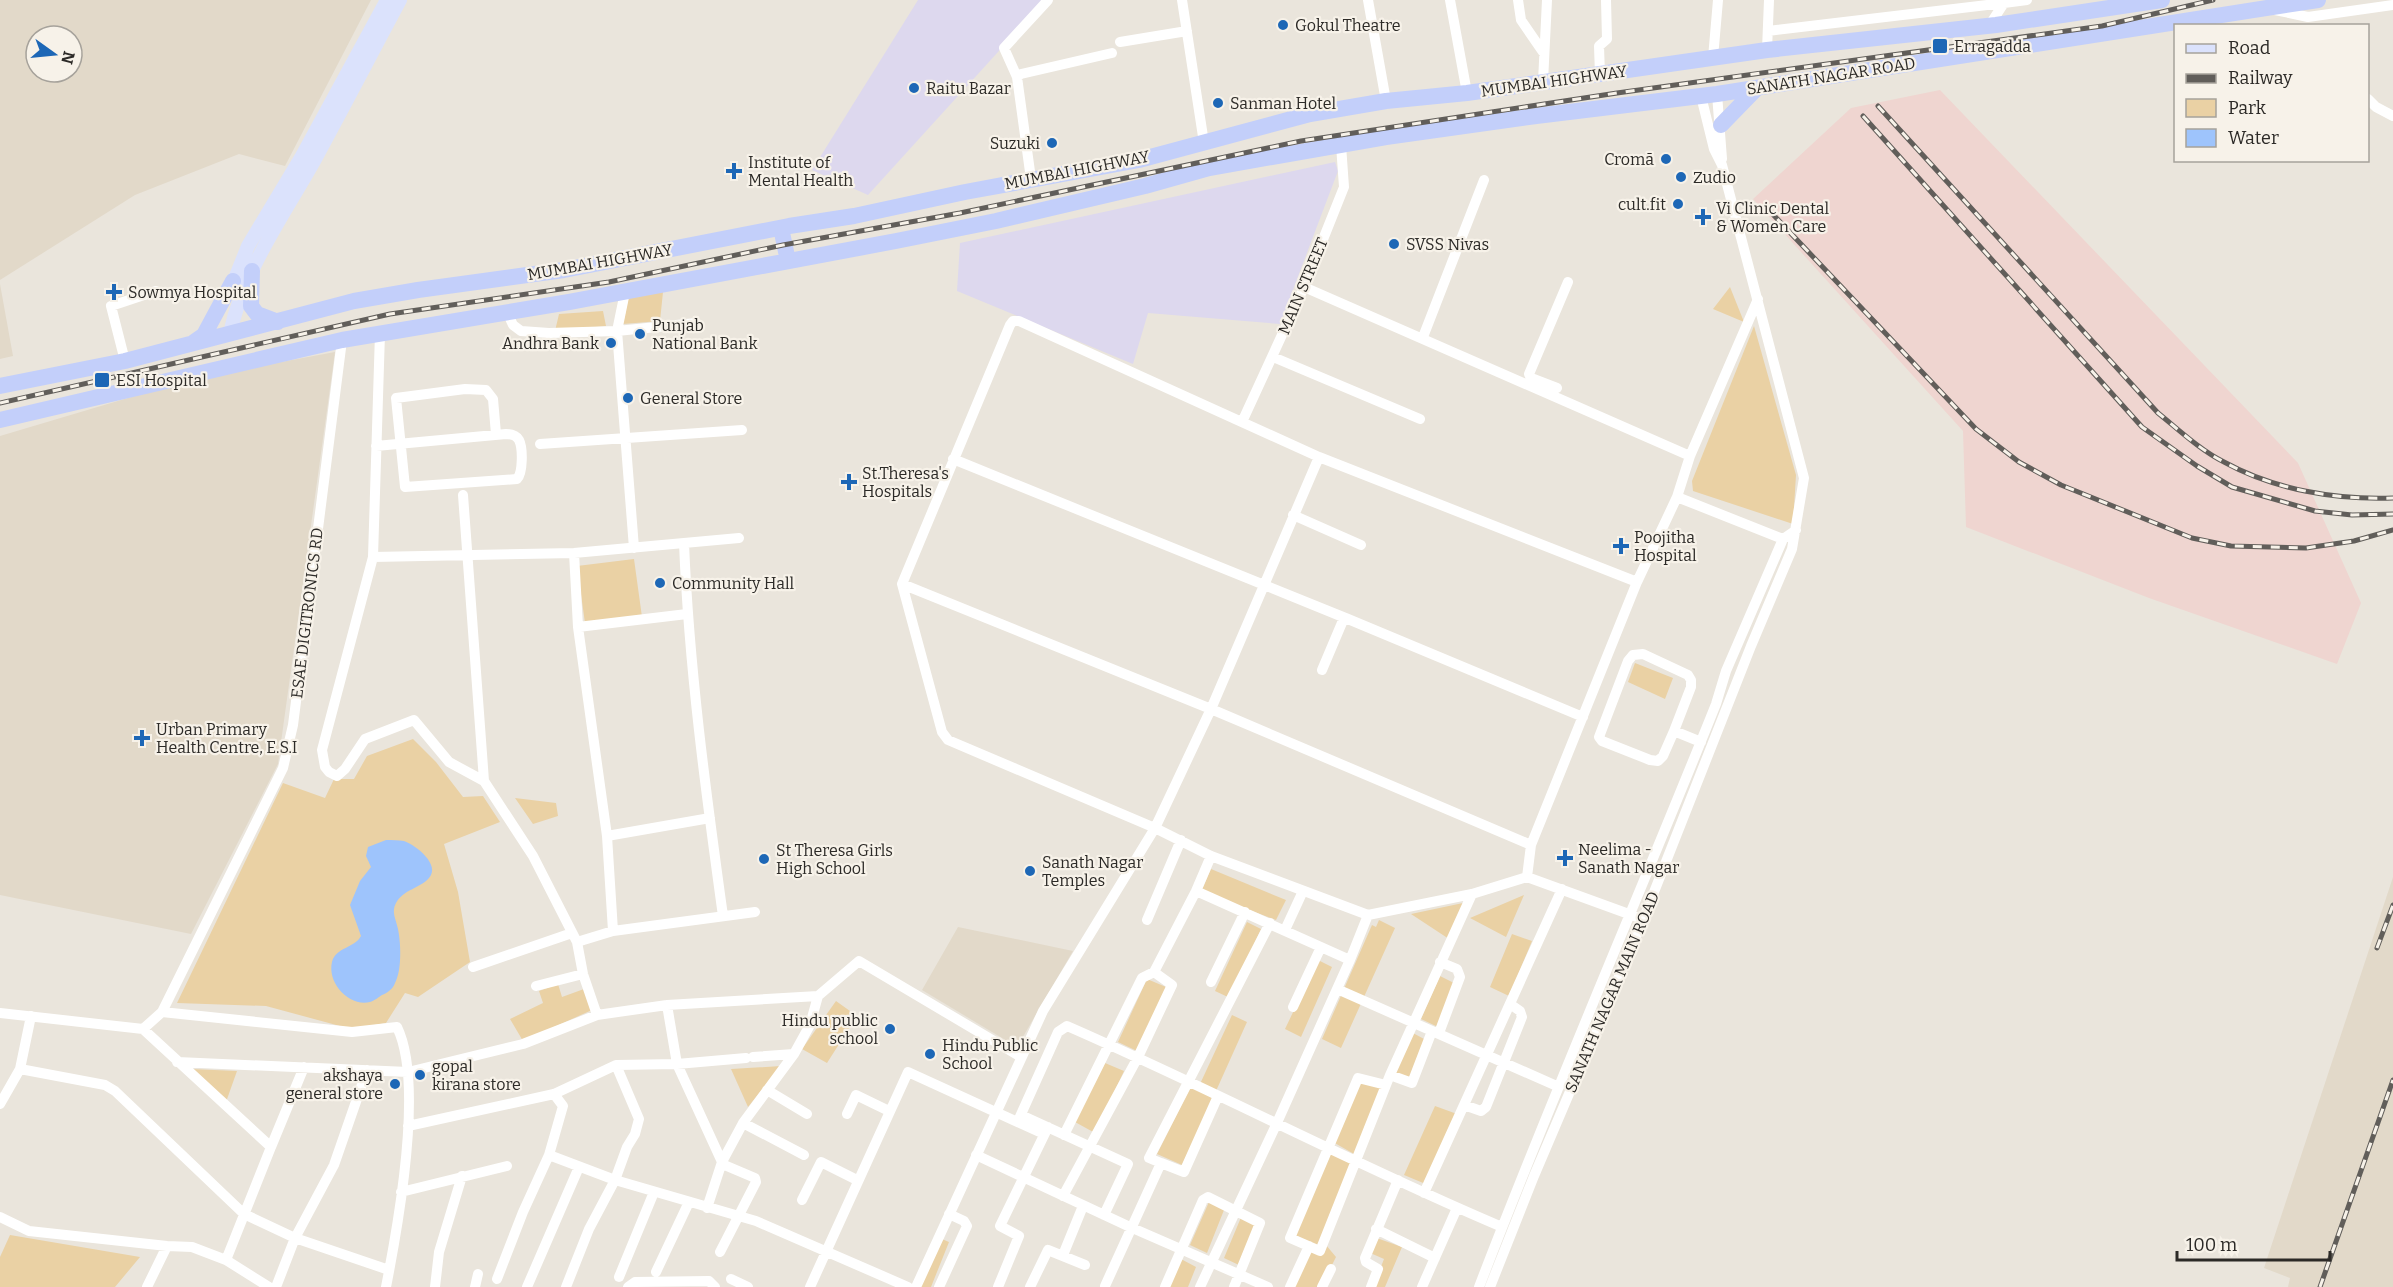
<svg xmlns="http://www.w3.org/2000/svg" width="2393" height="1287" viewBox="0 0 2393 1287" font-family="Bitter,serif">
  <style>
    .commercial { fill: #ddd8ee }
    .industrial { fill: #efd5d0 }
    .built { fill: #e2d9c9; fill-rule: evenodd }
    .green { fill: #ead1a4 }
    .water { fill: #9ec4fc }
    .lines { fill: none; stroke-linecap: round; stroke-linejoin: round }
    .minor { stroke: #fff; stroke-width: 10 }
    .major { stroke: #dbe2fc; stroke-width: 14 }
    .highway { stroke: #c3cffa; stroke-width: 16 }
    .rail-casing { stroke: #615e5a; stroke-width: 5 }
    .rail { stroke: #f7f2e9; stroke-width: 3; stroke-dasharray: 9; stroke-linecap: butt }
    .poi-dot { fill: #1d67b6; stroke: #f7f2e9; stroke-width: 2 }
    .labels { text-anchor: middle; dominant-baseline: central; stroke-width: 4.5; stroke-linejoin: round; paint-order: stroke }
    .poi-label { font-size: 16px; fill: #2c2a27; stroke: #f7f2e9; text-anchor: start }
    .street-label { font-size: 16px; fill: #2c2a27; stroke: #f7f2e9 }
  </style>
  <rect width="100%" height="100%" fill="#eae5dc"/>
  <path class="commercial" d="M918,0H1041L1039,7L868,195L812,170Z
    M1335,162L1338,171L1280,324L1148,313L1133,364L957,291L960,243Z"/>
  <path class="industrial" d="M1940,90L2298,463L2361,603L2337,664L2149,598L1966,527L1963,431L1753,199L1851,108Z"/>
  <path class="built" d="M0,0H371L285,166L239,154L135,195L0,280ZM36,36H72V72H36Z
    M0,284L13,356L0,359Z
    M335,352L278,764L191,934L0,895V436L195,378Z
    M2393,877V1287H2288L2290,1278L2264,1268Z
    M958,927L1073,951L1017,1047L922,990Z"/>
  <path class="green" d="M1730,287L1744,322L1713,309Z
    M663,292L660,321L623,324L629,295Z
    M603,311L606,326L555,331L559,314Z
    M1754,326L1796,475L1793,524L1693,491L1692,481Z
    M634,559L642,617L585,623L577,566Z
    M1635,663L1673,678L1665,699L1628,682Z
    M413,739L436,762L463,797L483,796L500,822L444,844L458,892L470,962L418,997L405,993L386,1023L351,1029L266,1006L177,1003L283,783L325,798L334,779H354L367,756Z
    M515,798L556,803L558,816L533,824Z
    M1211,869L1286,900L1276,920L1201,892Z
    M1524,895L1506,937L1470,918Z
    M1463,903L1449,939L1411,914Z
    M1379,920L1395,928L1341,1048L1322,1039L1372,925L1376,927Z
    M1247,922L1261,929L1230,998L1215,991Z
    M1512,934L1532,941L1509,996L1490,987Z
    M1318,960L1332,967L1301,1037L1285,1029Z
    M1440,976L1456,984L1438,1027L1421,1019Z
    M1147,979L1166,987L1137,1051L1118,1042Z
    M558,984L562,997L584,989L592,1010L523,1041L510,1019L543,1003L539,991Z
    M836,1001L857,1016L827,1063L802,1049Z
    M1232,1015L1247,1022L1216,1091L1200,1084Z
    M1411,1032L1426,1040L1409,1083L1392,1075Z
    M1105,1063L1124,1071L1095,1133L1075,1122Z
    M781,1066L748,1107L731,1069Z
    M191,1069L237,1071L226,1102Z
    M1359,1078L1384,1088L1354,1154L1333,1142Z
    M1191,1086L1214,1099L1182,1165L1157,1154Z
    M1435,1106L1457,1114L1428,1185L1404,1175Z
    M1329,1152L1354,1164L1319,1249L1294,1234Z
    M1209,1202L1224,1210L1207,1253L1190,1245Z
    M1242,1215L1258,1223L1241,1266L1224,1258Z
    M10,1235L140,1257L115,1287H0V1257Z
    M1371,1236L1402,1247L1385,1287H1373L1384,1259L1368,1252Z
    M942,1239L949,1242L931,1287H919Z
    M1326,1245L1336,1257L1321,1287H1292L1309,1248Z
    M1181,1259L1196,1267L1188,1287H1168Z"/>
  <path class="water" d="M386,840C392,840 399,840 404,841C416,845 441,865 429,878C419,889 404,889 396,903C391,912 396,919 398,929C401,944 402,970 395,983C393,989 387,993 382,995C379,997 374,1001 370,1002C349,1007 327,983 332,962C336,947 355,948 361,936L350,905L360,881L371,867L366,856L368,847Z"/>
  <g class="lines">
    <path class="minor" d="M1182,0L1204,143
      M1368,0L1386,101
      M1450,0L1467,93
      M1518,0L1521,20L1543,52
      M2275,10L2308,17L2393,5
      M1989,26L2004,3L2027,0
      M1768,31L2004,3
      M1120,42L1187,31
      M1767,50L1769,0
      M1713,58L1718,0
      M1600,75L1599,46L1607,39L1606,0
      M1017,77L1004,48L1048,0
      M1543,82L1547,0
      M1717,94L1722,159
      M2368,99L2376,107L2393,116
      M1031,179L1017,77L1021,74L1112,53
      M1304,287L1690,456
      M625,292L617,331L634,548
      M507,312L513,325L521,331L549,333L617,331L696,323
      M380,333L373,557L322,750L325,767L329,772L337,776L345,769L365,739L414,720L449,762L484,781
      M1423,337L1484,180
      M1273,357L1420,419
      M125,361L111,306L156,291
      M1544,383L1557,388
      M1541,390L1544,383L1531,378L1529,374L1568,282
      M1242,422L1304,287L1344,187L1341,145
      M540,444L742,430
      M376,446L506,434C511,434 516,435 519,440C523,448 523,473 517,479L405,487L396,398L465,389L486,390L493,399L496,434
      M953,459L1348,619L1583,717
      M463,495L484,781L533,856L577,942L583,974L597,1015
      M1677,497L1783,539
      M1293,515L1361,545
      M684,543C689,668 706,793 723,916
      M574,553L578,627L607,836L613,931
      M373,557L574,553L739,538
      M1637,582L1319,457L1019,321H1013L1010,325L902,584L942,732L948,740L1155,828L1211,856L1368,915L1472,894L1527,877L1531,845L1637,582L1677,497L1690,456L1758,299
      M902,584L1211,709L1531,845
      M578,627L687,614
      M1322,670L1344,618
      M1674,731L1691,687V680L1688,675L1643,654L1633,655L1628,661L1599,737L1602,741L1650,760L1658,761L1663,756L1674,731L1701,742
      M607,836L710,818
      M1527,877L1637,917
      M1196,891L1350,960
      M1147,920L1181,840
      M1285,930L1303,891
      M577,942L613,931L755,912
      M473,967L572,933
      M1211,982L1245,912
      M536,986L583,974
      M1337,989L1559,1087
      M667,1005L677,1064L722,1162
      M1293,1007L1321,947
      M162,1012L352,1032L397,1027C424,1082 398,1226 386,1287
      M0,1013L143,1029L271,1147L226,1260
      M143,1029L162,1012L283,768L293,725L342,340
      M1439,1033L1460,977L1457,969L1440,962
      M753,1057L794,1054
      M177,1062L408,1072L523,1044L597,1015L667,1005L818,996
      M20,1069L105,1085L115,1091L244,1214L295,1238L389,1270
      M1390,1075L1412,1083L1432,1031
      M1386,1085L1358,1078L1290,1238L1320,1251L1390,1075L1472,894
      M767,1090L807,1114
      M0,1104L20,1069L31,1016
      M1464,1105L1481,1111L1486,1107L1522,1017L1520,1011L1510,1004
      M847,1114L856,1095L889,1111
      M1021,1115L1128,1164L1104,1215
      M1018,1121L1058,1032L1067,1026C1214,1090 1355,1165 1502,1227
      M743,1123L804,1155
      M408,1126L554,1094L616,1065L677,1064L746,1058
      M1064,1135L1142,978L1154,972L1196,891L1211,856
      M271,1147L304,1067
      M549,1155L615,1180L756,1221L908,1287
      M976,1155L1130,1227L1268,1287
      M1161,1163L1184,1172L1218,1096
      M401,1192L507,1166
      M1424,1193L1562,889
      M1063,1196L1138,1057L1172,985L1154,972
      M802,1200L821,1162L857,1180
      M707,1208L722,1162L743,1123L794,1054L810,1025L818,996L859,961L1021,1057
      M0,1217L29,1231L167,1246L192,1247L226,1260L269,1287
      M1376,1229L1435,1258
      M720,1252L756,1182L755,1178L722,1164
      M1063,1255L1083,1206
      M656,1272L689,1202
      M619,1277L654,1192
      M497,1279L523,1212L549,1155L563,1106L554,1094
      M731,1279L748,1287
      M1105,1286L1161,1163L1149,1158L1270,923
      M147,1287L167,1246
      M276,1287L295,1238L334,1165L367,1070
      M435,1287L439,1252L462,1176
      M475,1287L478,1274
      M527,1287L579,1167
      M566,1287L589,1229L615,1180L627,1147L635,1134L639,1119L616,1065
      M628,1287L635,1282L709,1281L715,1287
      M810,1287L908,1072L1044,1134
      M916,1287L1043,1011L1155,828L1211,709L1319,457
      M939,1287L967,1226L964,1221L949,1214
      M998,1287L1019,1236L1000,1226L1048,1127
      M1030,1287L1048,1250L1085,1265
      M1165,1287L1203,1200L1208,1197L1260,1223L1234,1287
      M1200,1287L1276,1125L1350,960L1368,915
      M1290,1287L1309,1246
      M1322,1287L1331,1269
      M1371,1287L1378,1269L1366,1262L1365,1258L1398,1180
      M1422,1287L1457,1208
      M1479,1287C1554,1091 1638,899 1716,704L1726,671L1783,539L1796,530
      M1490,1287L1534,1176L1643,920L1751,646L1792,549L1804,478L1722,165L1714,149L1701,96"/>
    <path class="major" d="M230,291L248,246L302,156L387,0
      M230,333C244,270 283,216 314,161C343,108 371,54 400,0"/>
    <path class="highway" d="M1721,125L1757,88
      M781,228L788,261
      M252,271L251,306L257,314L278,322
      M194,342L204,335L233,281
      M0,386L125,361L354,301L418,290L564,270L789,226L854,216L965,192L1139,160L1310,114L1386,101L1467,93L1767,50L1996,25L2162,0
      M0,420L342,340L569,302L896,241L996,221L1145,186L1209,168L1386,137L1536,116L1717,94L2318,0"/>
    <defs>
      <path id="rail" d="M1878,106L2158,413C2179,430 2200,450 2224,462C2275,490 2336,500 2393,498
        M1863,116L2142,427L2197,466L2232,487L2315,511L2352,515L2393,514
        M1765,206L1976,429L2019,462L2061,485L2192,538L2231,546L2306,548L2354,541L2393,530
        M0,403L390,314L609,282L783,245L960,213L1301,141L1617,93L2102,26L2213,0
        M2377,948L2393,905
        M2320,1287L2393,1080"/>
    </defs>
    <use href="#rail" class="rail-casing"/>
    <use href="#rail" class="rail"/>
  </g>
  <g class="poi-dot">
    <circle cx="1283" cy="25" r="6"/>
    <rect x="1932" y="38" width="16" height="16" rx="3"/>
    <circle cx="914" cy="88" r="6"/>
    <circle cx="1218" cy="103" r="6"/>
    <circle cx="1052" cy="143" r="6"/>
    <circle cx="1666" cy="159" r="6"/>
    <path d="M731 162h6v6h6v6h-6v6h-6v-6h-6v-6h6z"/>
    <circle cx="1681" cy="177" r="6"/>
    <circle cx="1678" cy="204" r="6"/>
    <path d="M1700 208h6v6h6v6h-6v6h-6v-6h-6v-6h6z"/>
    <circle cx="1394" cy="244" r="6"/>
    <path d="M111 283h6v6h6v6h-6v6h-6v-6h-6v-6h6z"/>
    <circle cx="640" cy="334" r="6"/>
    <circle cx="611" cy="343" r="6"/>
    <rect x="94" y="372" width="16" height="16" rx="3"/>
    <circle cx="628" cy="398" r="6"/>
    <path d="M846 473h6v6h6v6h-6v6h-6v-6h-6v-6h6z"/>
    <path d="M1618 537h6v6h6v6h-6v6h-6v-6h-6v-6h6z"/>
    <circle cx="660" cy="583" r="6"/>
    <path d="M139 729h6v6h6v6h-6v6h-6v-6h-6v-6h6z"/>
    <path d="M1562 849h6v6h6v6h-6v6h-6v-6h-6v-6h6z"/>
    <circle cx="764" cy="859" r="6"/>
    <circle cx="1030" cy="871" r="6"/>
    <circle cx="890" cy="1029" r="6"/>
    <circle cx="930" cy="1054" r="6"/>
    <circle cx="420" cy="1075" r="6"/>
    <circle cx="395" cy="1084" r="6"/>
  </g>
  <g class="labels">
    <g class="poi-label">
      <text x="1295" y="25">Gokul Theatre</text>
      <text x="1954" y="46">Erragadda</text>
      <text x="926" y="88">Raitu Bazar</text>
      <text x="1230" y="103">Sanman Hotel</text>
      <text x="1040" y="143" text-anchor="end">Suzuki</text>
      <text x="1654" y="159" text-anchor="end">Cromā</text>
      <text x="748" y="162">Institute of<tspan x="748" dy="18">Mental Health</tspan></text>
      <text x="1693" y="177">Zudio</text>
      <text x="1666" y="204" text-anchor="end">cult.fit</text>
      <text x="1716" y="208">Vi Clinic Dental<tspan x="1716" dy="18">&amp; Women Care</tspan></text>
      <text x="1406" y="244">SVSS Nivas</text>
      <text x="128" y="292">Sowmya Hospital</text>
      <text x="652" y="325">Punjab<tspan x="652" dy="18">National Bank</tspan></text>
      <text x="599" y="343" text-anchor="end">Andhra Bank</text>
      <text x="116" y="380">ESI Hospital</text>
      <text x="640" y="398">General Store</text>
      <text x="862" y="473">St.Theresa's<tspan x="862" dy="18">Hospitals</tspan></text>
      <text x="1634" y="537">Poojitha<tspan x="1634" dy="18">Hospital</tspan></text>
      <text x="672" y="583">Community Hall</text>
      <text x="156" y="729">Urban Primary<tspan x="156" dy="18">Health Centre, E.S.I</tspan></text>
      <text x="1578" y="849">Neelima -<tspan x="1578" dy="18">Sanath Nagar</tspan></text>
      <text x="776" y="850">St Theresa Girls<tspan x="776" dy="18">High School</tspan></text>
      <text x="1042" y="862">Sanath Nagar<tspan x="1042" dy="18">Temples</tspan></text>
      <text x="878" y="1020" text-anchor="end">Hindu public<tspan x="878" dy="18">school</tspan></text>
      <text x="942" y="1045">Hindu Public<tspan x="942" dy="18">School</tspan></text>
      <text x="432" y="1066">gopal<tspan x="432" dy="18">kirana store</tspan></text>
      <text x="383" y="1075" text-anchor="end">akshaya<tspan x="383" dy="18">general store</tspan></text>
    </g>
    <g class="street-label">
      <text transform="translate(1831 76) rotate(-9)">SANATH NAGAR ROAD</text>
      <text transform="translate(1554 81) rotate(-8)">MUMBAI HIGHWAY</text>
      <text transform="translate(1077 170) rotate(-11)">MUMBAI HIGHWAY</text>
      <text transform="translate(600 262) rotate(-10)">MUMBAI HIGHWAY</text>
      <text transform="translate(1303 286) rotate(-67)">MAIN STREET</text>
      <text transform="translate(307 613) rotate(-83)">ESAE DIGITRONICS RD</text>
      <text transform="translate(1612 992) rotate(-67)">SANATH NAGAR MAIN ROAD</text>
    </g>
  </g>
  <rect x="2174" y="24" width="195" height="138" fill="#f7f2e9" stroke="#a6a29b" stroke-width="1.5"/>
  <rect x="2186" y="44" width="30" height="9" fill="#dbe2fc" stroke="#a6a29b" stroke-width="1.5"/>
  <text x="2228" y="54" font-size="18" fill="#2c2a27">Road</text>
  <rect x="2186" y="74" width="30" height="9" fill="#615e5a" stroke="#a6a29b" stroke-width="1.5"/>
  <text x="2228" y="84" font-size="18" fill="#2c2a27">Railway</text>
  <rect x="2186" y="99" width="30" height="18" fill="#ead1a4" stroke="#a6a29b" stroke-width="1.5"/>
  <text x="2228" y="114" font-size="18" fill="#2c2a27">Park</text>
  <rect x="2186" y="129" width="30" height="18" fill="#9ec4fc" stroke="#a6a29b" stroke-width="1.5"/>
  <text x="2228" y="144" font-size="18" fill="#2c2a27">Water</text>
  <g transform="translate(54 54) rotate(105)"><circle r="28" fill="#f7f2e9" stroke="#a6a29b" stroke-width="1.5"/>
  <path d="M0-4.5L10 22L0 15L-10 22Z" fill="#1d67b6"/>
  <text y="-9" font-size="16" font-weight="bold" text-anchor="middle" fill="#2c2a27">N</text>
  </g>
  <path d="M2177 1251v9h153v-9" fill="none" stroke="#2c2a27" stroke-width="3"/>
  <text x="2186" y="1251" font-size="18" fill="#2c2a27" stroke="#f7f2e9" stroke-width="4.5" paint-order="stroke">100 m</text>
</svg>
